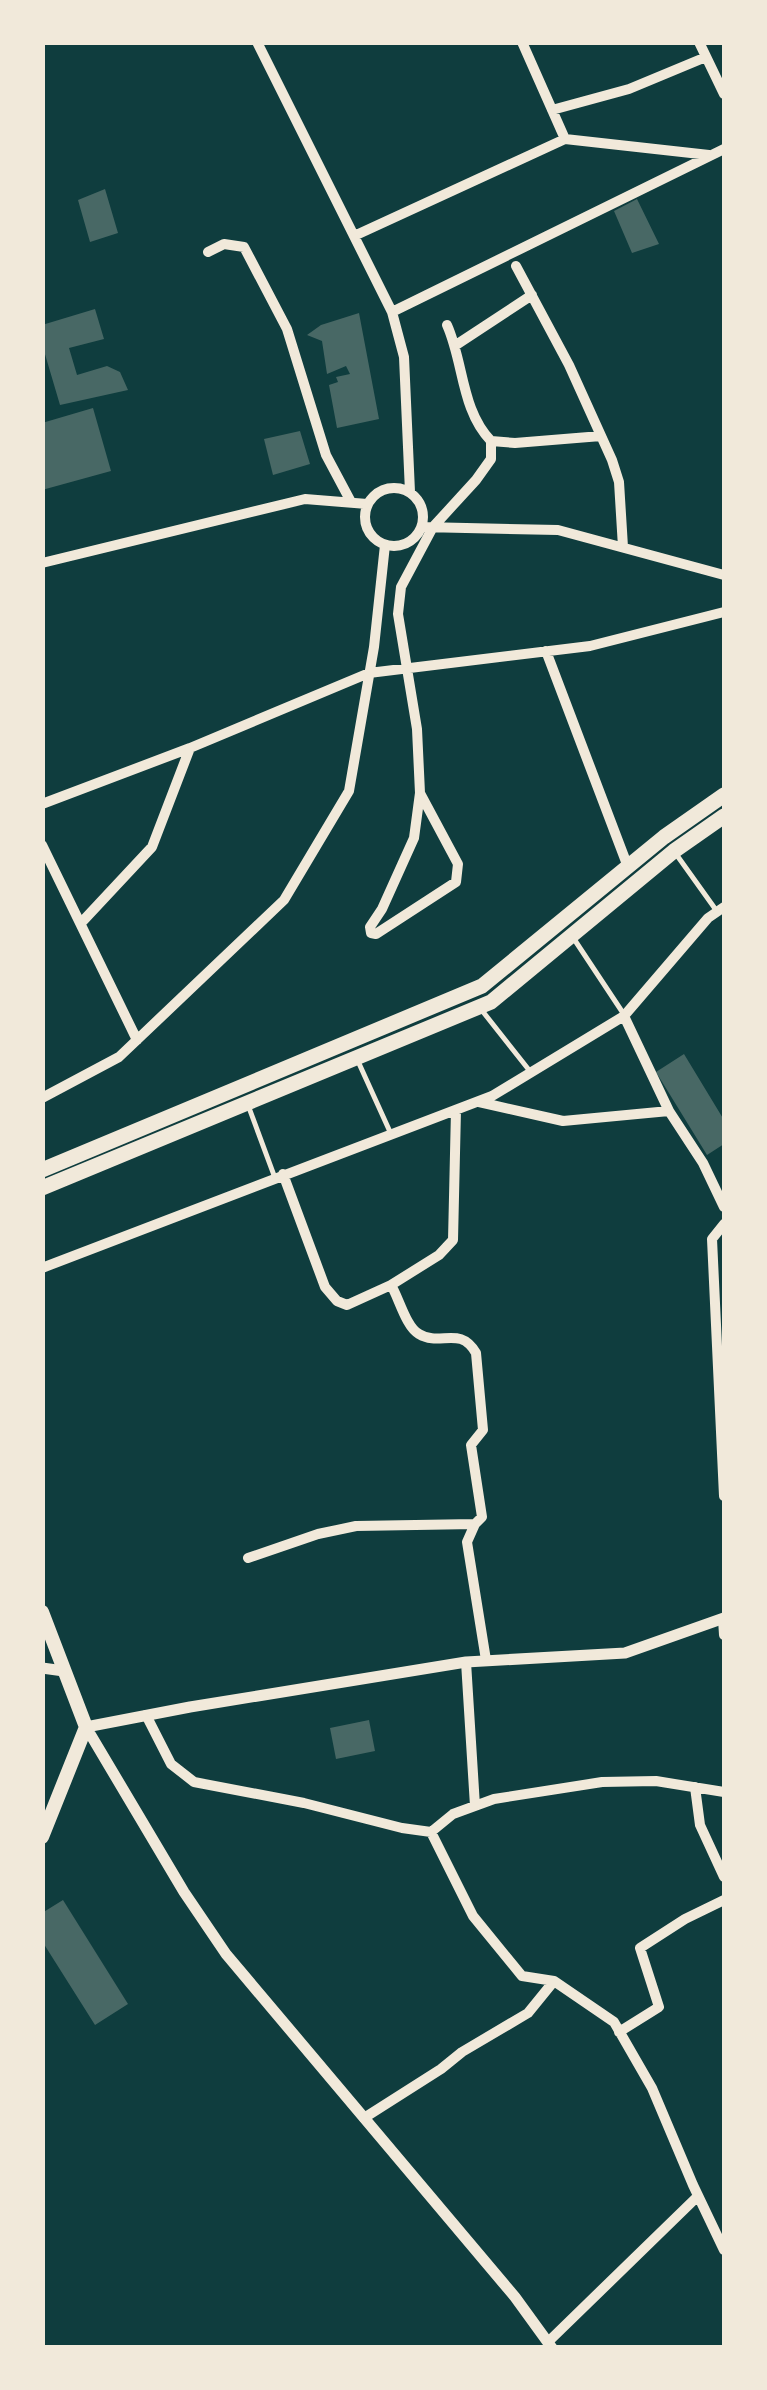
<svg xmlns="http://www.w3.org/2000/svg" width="767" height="2390" viewBox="0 0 767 2390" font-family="Roboto,sans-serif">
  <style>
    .building { fill: #486865 }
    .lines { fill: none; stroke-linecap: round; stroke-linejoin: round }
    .service { stroke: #f1e9da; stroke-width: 5 }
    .minor { stroke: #f1e9da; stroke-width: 10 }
    .tertiary { stroke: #f1e9da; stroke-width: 11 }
    .secondary { stroke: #f1e9da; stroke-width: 14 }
    .primary { stroke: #f1e9da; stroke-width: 15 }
  </style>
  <rect width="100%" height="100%" fill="#0f3d3e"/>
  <path class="building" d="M105,189L118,233L90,242L78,200Z
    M637,199L659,244L632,253L614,211Z
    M95,309L104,339L69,348L77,375L107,366L120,372L128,390L60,405L42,344V325Z
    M359,313L379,419L337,428L329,385L338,382L336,377L350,374L346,366L327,374L322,341L307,335L321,325Z
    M93,408L111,471L42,490V423Z
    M300,431L310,464L273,475L264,439Z
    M684,1054L724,1120V1144L707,1155L656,1072Z
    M369,1720L375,1751L336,1759L330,1728Z
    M63,1900L128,2004L95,2025L42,1941V1913Z"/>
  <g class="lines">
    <path class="service" d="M676,854L716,910
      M574,939L623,1013
      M480,1008L529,1070
      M357,1059L391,1134
      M248,1105L275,1178"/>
    <path class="minor" d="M257,42L392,312L404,357L410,492
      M522,42L565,139
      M699,42L724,94
      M552,110L629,89L706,57
      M354,236L565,139L709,155
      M208,252L224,244L244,247L287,329L326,455L350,500
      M516,266L569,365L612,460L619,482L623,547
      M392,312L724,149
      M447,325C464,363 461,410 491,441L515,443L601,436
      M456,345L532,295
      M365 517a29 29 0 1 1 58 0a29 29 0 1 1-58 0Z
      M422,527L558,530L724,575
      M42,563L305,499L367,504
      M546,651L628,867
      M420,793L458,864L456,882L376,934L371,933L370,927L382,909L414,838L420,793L417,729L398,614L401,587L433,527L476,480L491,459V441
      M42,804L190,748L369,673L590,646L724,612
      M42,845L137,1040
      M81,923L152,847L190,748
      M624,1016L669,1111
      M42,1098L119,1057L284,900L349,791L374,647L385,545
      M479,1102L563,1121L669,1111L703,1163L724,1207
      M283,1174L325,1287L337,1301L347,1305L391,1285C399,1298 406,1327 419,1334C440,1347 460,1325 476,1353L483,1430L471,1445L482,1517L475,1524L467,1542L486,1660
      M724,1224L712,1239L724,1496
      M42,1268L492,1096L624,1016L708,918L724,907
      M391,1285L439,1255L453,1240L456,1110
      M248,1558L318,1534L356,1526L475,1524
      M723,1619L724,1635
      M466,1662L475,1806
      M146,1715L171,1764L194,1782L304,1803L402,1828L431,1832L453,1814L494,1799L602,1782L656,1781L724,1792
      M695,1787L700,1825L724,1877
      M431,1832L473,1916L522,1976L554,1981L614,2022L652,2088L693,2185L724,2250
      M619,2032L659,2007L640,1948L685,1919L724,1900
      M364,2118L441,2069L462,2052L528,2013L554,1981
      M548,2342L698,2196"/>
    <path class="tertiary" d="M42,1668L64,1671
      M552,2348L515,2297L226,1954L184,1892L86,1727L190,1707L466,1662L625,1653L724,1618"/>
    <path class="secondary" d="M42,1612L86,1727L42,1837"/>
    <path class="primary" d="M42,1170L482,986L664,837L724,795
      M42,1188L491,1002L674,851L724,816"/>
  </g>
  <rect width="767" height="2390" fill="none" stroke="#f1e9da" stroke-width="90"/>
</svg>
